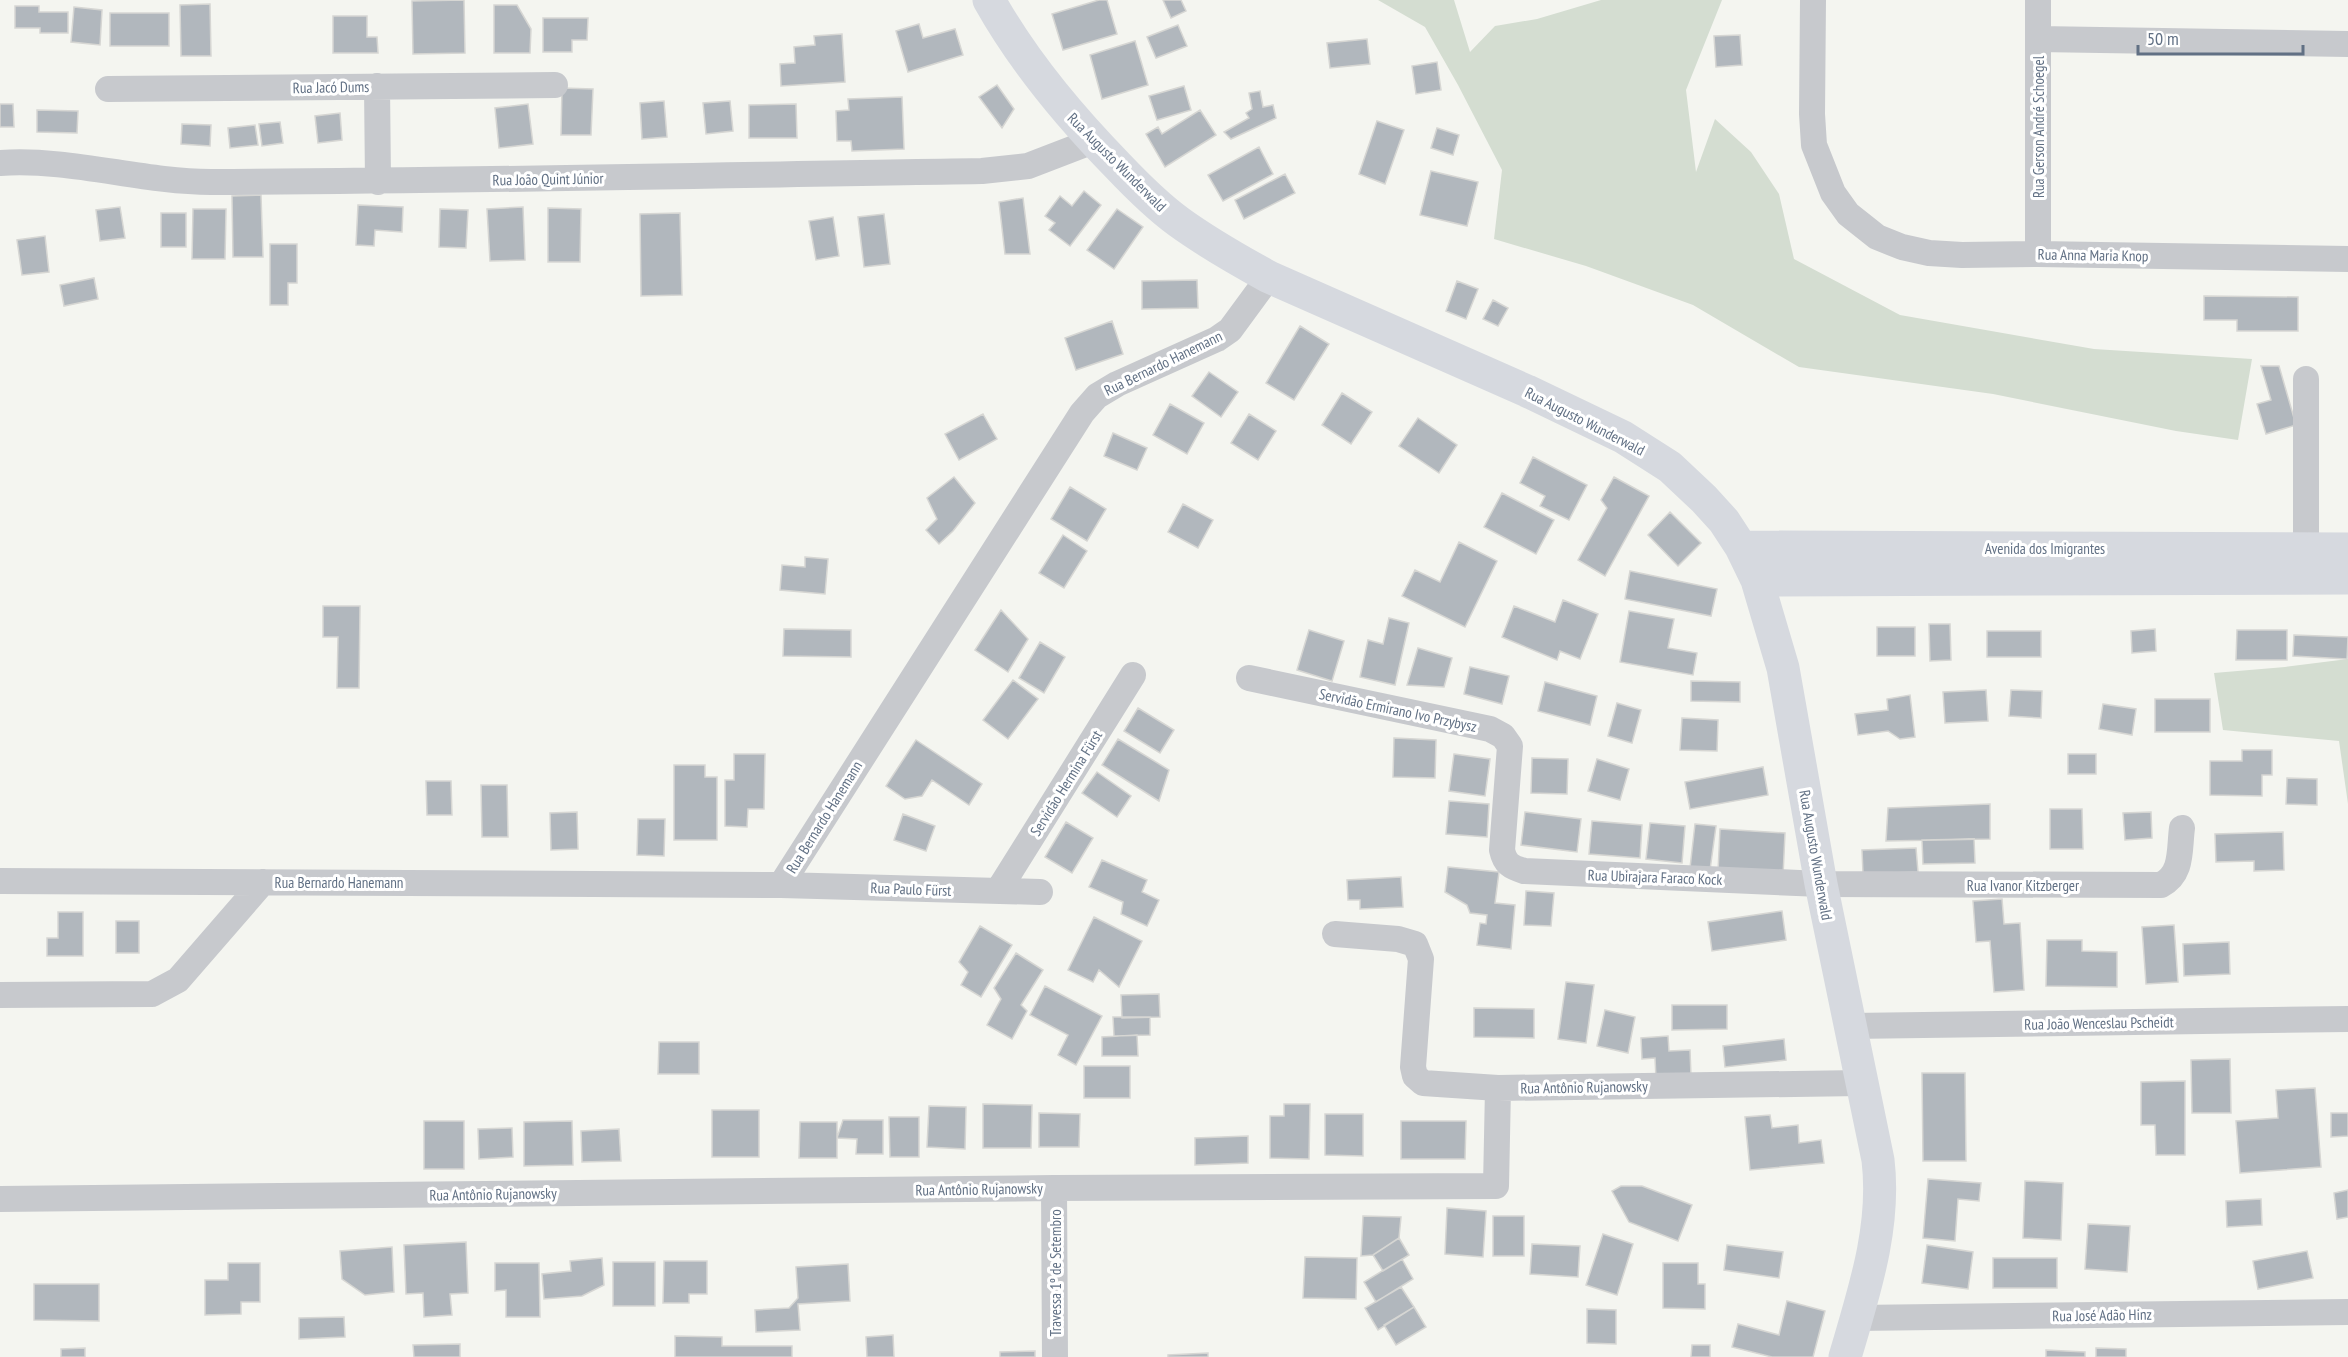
<svg xmlns="http://www.w3.org/2000/svg" width="2348" height="1357" viewBox="0 0 2348 1357" font-family="'PT Sans Narrow',sans-serif">
  <style>
    .green { fill: #d4ddd1 }
    .building { fill: #b1b7bd; stroke: #d6d6d3; stroke-width: 1.5 }
    .lines { fill: none; stroke-linecap: round; stroke-linejoin: round }
    .minor { stroke: #c7c9cd; stroke-width: 26 }
    .secondary { stroke: #d6d9df; stroke-width: 33 }
    .labels { text-anchor: middle; dominant-baseline: central; stroke-width: 6; stroke-linejoin: round; paint-order: stroke }
    .street-label { font-size: 15px; fill: #617084; stroke: #fff }
  </style>
  <rect width="100%" height="100%" fill="#f4f5f0"/>
  <path class="green" d="M1378,0H1454L1470,52L1495,26L1537,19L1601,0H1722L1686,90L1696,172L1715,119L1751,152L1779,194L1794,259L1900,315L2094,349L2252,359L2238,440L2176,431L1993,394L1799,367L1693,305L1586,266L1494,239L1502,170L1458,85L1425,27Z
    M2348,659V804L2339,741L2223,730L2214,673L2285,667Z"/>
  <path class="building" d="M464,0L465,53L413,54L412,1Z
    M1099,0H1107L1117,34L1063,50L1052,14Z
    M1163,0H1181L1186,11L1171,18Z
    M210,4L211,56H181L180,5Z
    M494,5H517L531,29L530,53H494Z
    M15,6H39V12H68V33H40V28H15Z
    M74,7L102,10L100,45L71,42Z
    M110,13H169V46H110Z
    M333,16H367V37H377L378,53H333Z
    M543,18H588L587,40H572V52H543Z
    M919,24L923,38L955,29L963,55L908,72L896,31Z
    M1178,25L1187,46L1156,58L1147,37Z
    M842,34L845,82L781,86L780,64L795,63L794,47L815,45L814,36Z
    M1740,35L1742,65L1716,67L1714,36Z
    M1367,39L1370,64L1330,68L1327,43Z
    M1135,41L1148,85L1102,99L1090,55Z
    M1437,62L1441,90L1416,94L1412,66Z
    M997,85L1014,109L1002,128L979,97Z
    M1184,86L1191,110L1157,120L1149,96Z
    M562,88L593,89L591,135H561Z
    M1260,91L1263,107L1273,105L1276,118L1231,139L1224,132L1249,118L1246,113L1252,109L1249,93Z
    M902,97L904,149L852,151L851,141H837L836,111L849,110L848,99Z
    M664,101L667,137L642,139L640,103Z
    M730,101L733,131L706,134L703,103Z
    M0,104H13L14,127H0Z
    M528,104L533,144L499,148L495,108Z
    M796,104L797,138H749V105Z
    M37,110L78,111L77,133L37,132Z
    M1200,110L1216,135L1165,167L1146,134L1158,127L1162,134Z
    M340,113L342,140L318,143L315,116Z
    M1377,121L1404,130L1385,184L1359,174Z
    M280,122L283,143L262,146L259,124Z
    M182,124L211,125L210,146L181,144Z
    M255,125L258,145L230,148L228,128Z
    M1437,128L1459,135L1453,155L1431,148Z
    M1259,147L1273,174L1223,201L1208,175Z
    M1431,171L1478,182L1467,226L1420,215Z
    M1285,174L1295,193L1244,219L1235,200Z
    M1084,191L1101,205L1070,246L1049,230L1055,223L1045,216L1060,196L1072,206Z
    M261,195L263,257H233L232,196Z
    M1023,198L1030,254H1005L999,202Z
    M358,205L403,207L402,232L375,230L374,246L356,245Z
    M120,207L125,238L100,241L96,210Z
    M523,207L525,260L490,261L487,209Z
    M548,208L581,209L580,262H548Z
    M193,209H226L225,259H192Z
    M440,209L468,210L466,248L439,247Z
    M1117,209L1143,227L1114,269L1087,250Z
    M161,213H186V247H161Z
    M680,213L682,295L641,296L640,214Z
    M884,214L890,264L864,267L858,217Z
    M833,217L839,256L816,260L809,221Z
    M45,236L49,272L22,275L17,240Z
    M270,244H297V283H288V305H270Z
    M94,278L98,299L64,306L60,285Z
    M1197,280L1198,308L1142,309V281Z
    M1457,281L1478,289L1466,319L1446,311Z
    M2204,296L2298,297V331H2237V320H2204Z
    M1493,300L1508,308L1498,326L1483,319Z
    M1112,321L1123,354L1076,370L1065,338Z
    M1300,326L1329,344L1294,400L1266,383Z
    M2261,366H2279L2296,425L2266,434L2257,404L2271,400Z
    M1209,372L1238,392L1221,417L1192,396Z
    M1342,393L1372,412L1351,444L1322,425Z
    M1170,404L1204,423L1187,454L1153,435Z
    M983,414L997,439L959,460L945,434Z
    M1249,414L1276,431L1258,460L1231,443Z
    M1418,418L1457,445L1439,473L1399,446Z
    M1113,433L1147,448L1137,470L1104,456Z
    M1533,457L1587,485L1569,520L1540,506L1545,496L1520,483Z
    M954,477L975,503L953,531L939,544L926,530L937,519L927,498Z
    M1614,477L1649,496L1605,576L1578,560L1607,508L1601,500Z
    M1070,487L1106,509L1087,541L1051,519Z
    M1502,493L1554,520L1536,554L1484,527Z
    M1183,504L1213,520L1198,548L1168,532Z
    M1670,512L1701,543L1678,566L1648,535Z
    M1063,535L1087,551L1064,588L1039,573Z
    M1459,542L1497,561L1465,627L1402,596L1415,570L1440,582Z
    M805,557L828,559L825,594L780,590L782,565L805,567Z
    M1630,571L1717,589L1711,616L1625,599Z
    M1563,600L1598,614L1580,659L1560,651L1557,660L1502,637L1514,606L1555,622Z
    M323,606H360L359,688H337L338,637H323Z
    M1001,610L1028,639L1008,672L975,650Z
    M1629,611L1674,619L1668,648L1697,653L1693,675L1620,662Z
    M1389,618L1409,623L1395,685L1360,677L1368,640L1383,644Z
    M1929,624H1950L1951,660L1930,661Z
    M1877,627H1915V656H1877Z
    M784,629L851,630V657L783,656Z
    M2155,629L2156,651L2132,653L2131,631Z
    M1309,630L1344,641L1332,681L1297,670Z
    M2237,630H2287V660H2236Z
    M1987,631H2041V657H1987Z
    M2294,635L2348,637L2347,659L2293,656Z
    M1040,642L1065,657L1044,693L1019,678Z
    M1418,648L1452,658L1444,687L1407,685Z
    M1470,667L1509,676L1502,704L1464,694Z
    M1013,680L1038,699L1008,739L983,720Z
    M1691,681L1740,682V702L1691,701Z
    M1545,682L1597,696L1590,725L1538,711Z
    M1986,690L1988,721L1945,723L1943,692Z
    M2011,690L2042,691L2041,718L2009,716Z
    M1910,695L1915,737L1900,739L1888,731L1858,735L1855,714L1888,710L1887,699Z
    M2155,699H2210V732H2155Z
    M1617,703L1641,710L1632,743L1608,736Z
    M2103,704L2136,709L2132,735L2099,729Z
    M1138,708L1174,730L1160,753L1124,731Z
    M1682,718L1718,720L1717,751L1680,750Z
    M1394,738L1436,740L1435,778L1393,777Z
    M1118,739L1169,770L1159,801L1102,765Z
    M916,740L982,784L969,805L932,780L922,796L905,799L886,786Z
    M2242,750H2272V775H2262V796L2210,795V761H2242Z
    M734,754H765L764,809H748L747,827L725,826V780H734Z
    M1454,754L1490,759L1485,796L1449,791Z
    M2068,754H2096V774H2068Z
    M1532,758L1568,759L1567,794L1531,793Z
    M1597,759L1629,769L1620,800L1588,791Z
    M674,765H705V777H717V840H674Z
    M1763,767L1768,795L1690,809L1685,782Z
    M1097,772L1131,796L1117,817L1082,793Z
    M2287,778L2317,779V805L2286,804Z
    M426,781H451L452,815H427Z
    M481,785H507L508,837H482Z
    M1449,801L1489,804L1487,837L1446,834Z
    M1990,804V839L1886,841L1888,808Z
    M2050,809H2082L2083,849H2050Z
    M577,812L578,849L551,850L550,813Z
    M1525,812L1581,819L1577,852L1521,845Z
    M2151,812L2152,838L2125,840L2123,813Z
    M903,814L935,826L926,851L894,840Z
    M638,819H665L664,856L637,855Z
    M1592,821L1642,825L1640,858L1589,854Z
    M1066,822L1093,838L1072,873L1045,857Z
    M1650,823L1685,826L1682,863L1646,859Z
    M1695,824L1716,826L1710,870L1690,868Z
    M1720,829L1785,833L1783,876L1718,872Z
    M2283,832L2284,870L2254,871V861L2216,862L2215,834Z
    M1974,839L1975,863L1923,864L1922,840Z
    M1916,848L1918,872L1863,874L1862,850Z
    M1102,860L1147,880L1142,892L1159,900L1147,926L1121,914L1123,902L1089,887Z
    M1448,867L1499,872L1495,903L1515,905L1511,949L1477,945L1480,923L1486,924L1487,915L1470,913L1467,905L1445,892Z
    M1401,877L1403,907L1360,909V900H1348L1347,880Z
    M1526,891L1554,893L1551,926L1524,925Z
    M2002,899L2004,924L2020,923L2024,990L1994,992L1990,941L1976,942L1973,901Z
    M1782,911L1786,940L1712,951L1708,922Z
    M58,912H83V956H47V938H58Z
    M1094,917L1142,941L1119,987L1099,970L1093,982L1068,970Z
    M116,921H139V953H116Z
    M2174,925L2178,982L2146,984L2142,927Z
    M980,926L1012,945L981,997L961,985L968,972L959,962Z
    M2047,940H2082V951L2117,952V987L2046,986Z
    M2229,942L2230,974L2184,976L2183,944Z
    M1016,953L1043,970L1021,1005L1027,1011L1012,1039L987,1025L1001,999L994,988Z
    M1566,982L1594,985L1586,1043L1558,1039Z
    M1045,986L1102,1016L1076,1065L1058,1055L1068,1035L1030,1015Z
    M1159,994L1160,1017L1122,1018L1121,995Z
    M1672,1005H1727V1029L1672,1030Z
    M1474,1008L1534,1009V1038L1474,1037Z
    M1605,1010L1635,1017L1628,1053L1597,1046Z
    M1113,1017H1150V1035L1114,1036Z
    M1137,1035L1138,1056H1102V1037Z
    M1668,1036L1669,1051L1690,1050L1691,1076L1656,1078L1655,1058L1642,1059L1641,1038Z
    M1784,1039L1786,1060L1725,1067L1723,1046Z
    M659,1042H699V1074H658Z
    M2230,1059L2231,1113H2192L2191,1060Z
    M1084,1066H1130V1098H1084Z
    M1922,1073H1965L1966,1161H1923Z
    M2185,1081V1155H2156L2155,1125H2141V1082Z
    M2315,1088L2321,1167L2240,1173L2236,1121L2278,1118L2276,1090Z
    M983,1104L1032,1105L1031,1148H983Z
    M1284,1104H1310L1309,1159L1270,1158V1116H1284Z
    M929,1106L966,1107L965,1149L927,1147Z
    M712,1110H759V1157H712Z
    M1039,1113L1080,1114L1079,1147H1039Z
    M2331,1113H2348V1136L2331,1137Z
    M1325,1114H1363V1156L1325,1155Z
    M1770,1115L1772,1128L1798,1125L1799,1143L1821,1140L1824,1163L1750,1170L1745,1117Z
    M889,1117H919V1157H890Z
    M843,1120H883V1154H856L857,1139L837,1138Z
    M424,1121H464V1169H424Z
    M572,1121L573,1165L524,1166V1122Z
    M1401,1121H1466L1465,1159H1401Z
    M800,1122H837V1158H799Z
    M512,1128L513,1157L479,1159L478,1129Z
    M619,1129L621,1161L582,1162L581,1131Z
    M1248,1136V1163L1195,1165V1138Z
    M1928,1179L1981,1183L1979,1201L1958,1199L1955,1241L1923,1238Z
    M2025,1181L2063,1183L2061,1240L2023,1238Z
    M1621,1186H1642L1692,1205L1678,1241L1629,1222L1612,1191Z
    M2348,1190V1217L2337,1219L2334,1193Z
    M2261,1199L2262,1225L2227,1227L2226,1201Z
    M1447,1208L1486,1211L1483,1257L1445,1254Z
    M1363,1216L1401,1217L1399,1238L1373,1255L1361,1256Z
    M1493,1216H1524V1256H1493Z
    M2088,1224L2130,1226L2127,1272L2085,1269Z
    M1603,1234L1633,1244L1617,1295L1586,1285Z
    M1399,1238L1409,1255L1383,1271L1373,1255Z
    M466,1242L468,1293L450,1294L452,1315L424,1317L423,1293L406,1294L404,1245Z
    M1532,1244L1580,1246L1578,1277L1530,1274Z
    M1727,1245L1783,1252L1779,1278L1724,1270Z
    M1927,1245L1973,1252L1968,1289L1922,1283Z
    M392,1247L394,1292L365,1295L342,1279L340,1251Z
    M2307,1251L2313,1278L2258,1289L2253,1261Z
    M1305,1257L1357,1258L1356,1299L1303,1298Z
    M602,1258L604,1285L582,1296L544,1299L542,1274L571,1271L570,1261Z
    M1993,1258H2057V1288H1993Z
    M1402,1259L1413,1279L1376,1302L1364,1282Z
    M664,1261H707V1294H689V1303H663Z
    M613,1262H655V1306H613Z
    M228,1263H260V1302H241V1314L205,1315V1280H228Z
    M495,1263H539L540,1317H506V1290L495,1291Z
    M1663,1263H1698V1284H1705V1309L1663,1308Z
    M848,1264L850,1301L798,1304L800,1330L756,1332L755,1310L789,1308L798,1298L796,1267Z
    M34,1284H99V1321L34,1320Z
    M1401,1287L1414,1307L1378,1330L1365,1308Z
    M1787,1301L1825,1311L1813,1357H1772L1732,1347L1738,1324L1779,1335Z
    M1414,1307L1426,1327L1396,1345L1384,1325Z
    M1587,1309L1616,1310V1344L1587,1343Z
    M344,1317L345,1337L299,1339V1318Z
    M893,1335L894,1357H867L866,1337Z
    M675,1336L722,1337V1346H792V1357H675Z
    M460,1344V1357H414L413,1345Z
    M1692,1345H1710V1357H1691Z
    M85,1348V1357H61V1349Z
    M2096,1348L2126,1349V1357H2096Z
    M2046,1350L2085,1352V1357H2046Z
    M1035,1351V1357H1000V1352Z
    M1208,1353V1357H1168V1355Z"/>
  <g class="lines">
    <path class="minor" d="M1813,0L1812,114L1814,145L1833,193L1848,214L1877,237L1902,247L1929,253L1962,255L2038,254L2348,259
      M2038,39L2348,44
      M377,86L378,182
      M108,89L555,85
      M0,163C71,158 141,182 211,182C468,181 725,175 982,171L1028,166L1093,141
      M2038,254V0
      M2306,379V548
      M1249,678L1490,729L1503,736L1510,746L1502,850C1505,864 1511,867 1524,871L1821,884L2161,885C2183,874 2179,850 2182,828
      M0,881L781,885L1082,413L1097,396L1117,384L1217,339L1230,330L1269,277
      M781,885L1040,892
      M998,891L1133,675
      M1335,934L1398,939L1415,944L1421,959L1413,1067L1415,1076L1423,1083L1498,1088
      M0,995L152,994L178,980L263,882
      M1850,1026L2348,1019
      M1054,1188L1055,1357
      M0,1199L1054,1188L1496,1186L1498,1088L1861,1083
      M1856,1318L2348,1312"/>
    <path class="secondary" d="M989,0C1023,61 1069,116 1118,166C1137,186 1157,206 1179,222C1208,243 1238,260 1269,277L1527,391L1623,437L1670,467L1704,499L1724,521L1741,547L1757,580L1783,668L1821,884L1878,1160C1886,1227 1864,1292 1845,1357
      M1741,547L2348,549
      M1757,580L2348,578"/>
  </g>
  <g class="labels">
    <g class="street-label">
      <text transform="translate(331 87) rotate(-1)">Rua Jacó Dums</text>
      <text transform="translate(2038 127) rotate(-90)">Rua Gerson André Schoegel</text>
      <text transform="translate(1117 162) rotate(45)">Rua Augusto Wunderwald</text>
      <text transform="translate(548 179) rotate(-1)">Rua João Quint Júnior</text>
      <text transform="translate(2093 255) rotate(1)">Rua Anna Maria Knop</text>
      <text transform="translate(1163 363) rotate(-26)">Rua Bernardo Hanemann</text>
      <text transform="translate(1585 421) rotate(27)">Rua Augusto Wunderwald</text>
      <text x="2045" y="548">Avenida dos Imigrantes</text>
      <text transform="translate(1398 710) rotate(12)">Servidão Ermirano Ivo Przybysz</text>
      <text transform="translate(1066 783) rotate(-58)">Servidão Hermina Fürst</text>
      <text transform="translate(824 817) rotate(-58)">Rua Bernardo Hanemann</text>
      <text transform="translate(1816 855) rotate(80)">Rua Augusto Wunderwald</text>
      <text transform="translate(1655 877) rotate(2)">Rua Ubirajara Faraco Kock</text>
      <text x="339" y="882">Rua Bernardo Hanemann</text>
      <text x="2023" y="885">Rua Ivanor Kitzberger</text>
      <text transform="translate(911 889) rotate(2)">Rua Paulo Fürst</text>
      <text transform="translate(2099 1023) rotate(-1)">Rua João Wenceslau Pscheidt</text>
      <text transform="translate(1584 1087) rotate(-1)">Rua Antônio Rujanowsky</text>
      <text transform="translate(979 1189) rotate(-1)">Rua Antônio Rujanowsky</text>
      <text transform="translate(493 1194) rotate(-1)">Rua Antônio Rujanowsky</text>
      <text transform="translate(1055 1273) rotate(-90)">Travessa 1º de Setembro</text>
      <text transform="translate(2102 1315) rotate(-1)">Rua José Adão Hinz</text>
    </g>
  </g>
  <path d="M2138 45v9h165v-9" fill="none" stroke="#617084" stroke-width="3"/>
  <text x="2147" y="45" font-size="18" fill="#617084" stroke="#ffffff" stroke-width="4.5" paint-order="stroke">50 m</text>
</svg>
